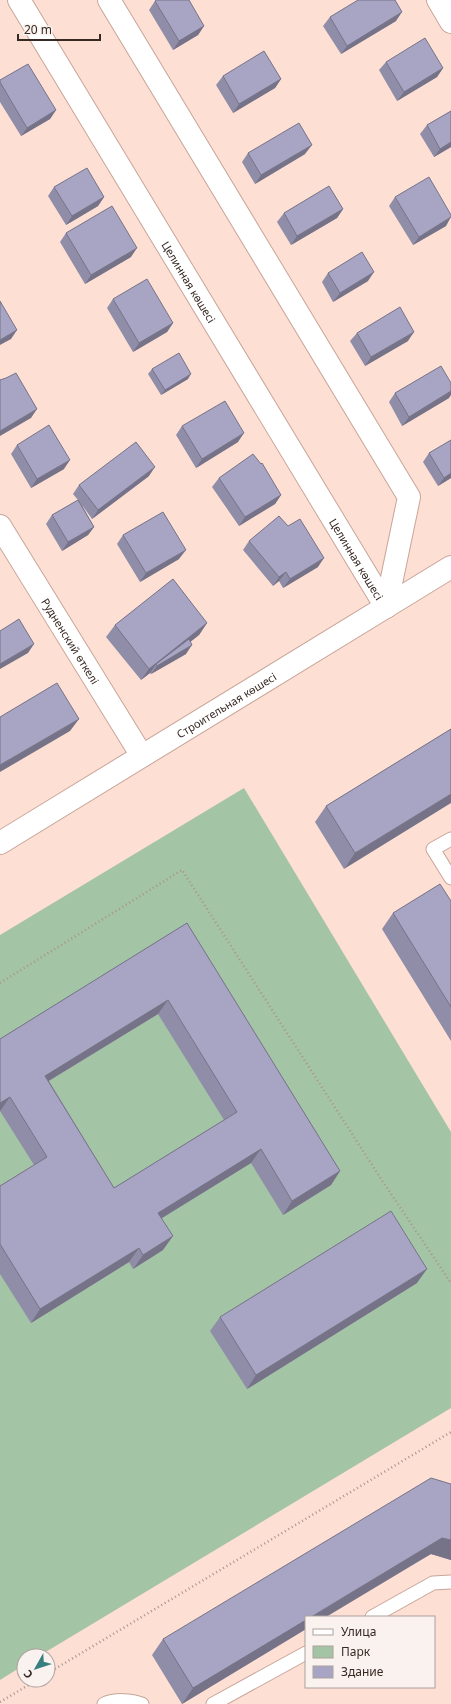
<svg xmlns="http://www.w3.org/2000/svg" width="451" height="1704" viewBox="0 0 451 1704" font-family="'Noto Sans',sans-serif">
  <style>
    .green { fill: #a4c4a6 }
    .lines { fill: none; stroke-linecap: round; stroke-linejoin: round }
    .lane-casing { stroke: #c8a599; stroke-width: 15 }
    .street-casing { stroke: #c8a599; stroke-width: 24 }
    .secondary-casing { stroke: #c8a599; stroke-width: 24 }
    .path { stroke: #aa938a; stroke-width: 2.5; stroke-dasharray: 1 3; stroke-linecap: butt }
    .lane { stroke: #fff; stroke-width: 13 }
    .street { stroke: #fff; stroke-width: 22 }
    .secondary { stroke: #fff; stroke-width: 22 }
    .wall { fill: #908da8; fill-rule: evenodd }
    .shaded-wall { fill: #767388 }
    .building { fill: #a8a4c3; stroke: #767388; fill-rule: evenodd }
    .labels { text-anchor: middle; dominant-baseline: central; stroke-width: 3; stroke-linejoin: round; paint-order: stroke }
    .street-label { font-size: 11px; fill: #362823; stroke: #faf2ef }
  </style>
  <rect width="100%" height="100%" fill="#fddfd4"/>
  <path class="green" d="M244,788L451,1132V1408L39,1656H24V1665L0,1680V935Z"/>
  <g class="lines">
    <defs>
      <path id="lane" d="M451,839L433,849L451,878
        M372,1617L433,1583L451,1582
        M104,1704C115,1699 131,1700 142,1704
        M213,1704L306,1653"/>
      <g id="street">
        <path id="s1" d="M19,0L386,607"/>
        <path d="M109,0L409,497L386,607"/>
        <path d="M438,0L451,22"/>
        <path id="s2" d="M0,526L142,756"/>
      </g>
      <g id="secondary">
        <path id="s3" d="M0,843L451,567"/>
      </g>
    </defs>
    <use href="#lane" class="lane-casing"/>
    <use href="#street" class="street-casing"/>
    <use href="#secondary" class="secondary-casing"/>
    <path class="path" d="M0,983L182,870L383,1182L451,1283
      M48,1673L451,1432
      M0,1702L37,1680"/>
    <use href="#lane" class="lane"/>
    <use href="#street" class="street"/>
    <use href="#secondary" class="secondary"/>
  </g>
  <path class="wall" d="M155,1L204,26L198,35L173,50L149,10Z
    M330,17L396,21L341,54L323,26Z
    M386,62L443,68L437,77L397,101L379,70Z
    M223,76L281,79L275,88L233,113L216,85Z
    M0,80L56,110L50,119L21,136L0,102Z
    M451,111V147L434,157L420,134L427,125Z
    M248,153L305,154L255,184L242,162Z
    M54,187L104,197L98,206L66,225L48,196Z
    M395,197L446,226L413,245L389,206Z
    M343,209L337,218L291,245L277,222L284,213Z
    M66,233L131,257L85,284L60,242Z
    M328,273L368,281L333,302L322,282Z
    M113,299L173,323L167,332L133,352L107,308Z
    M357,333L408,341L365,366L350,341Z
    M152,369L188,379L161,395L148,374Z
    M395,393L449,398L402,426L389,402Z
    M182,426L238,442L196,468L176,435Z
    M17,445L64,469L31,488L11,454Z
    M429,453L451,478L438,486L423,462Z
    M149,476L92,519L82,505L94,527L88,535L62,551L46,524L52,515L78,500L73,494L79,485Z
    M219,478L281,495L275,504L239,526L212,487Z
    M123,535L179,559L140,582L117,544Z
    M249,541L318,567L283,588L279,581L273,586L243,550Z
    M207,623L199,635L190,642L186,654L151,674L150,673L141,680L106,637L115,625Z
    M451,729L344,869L315,822L326,806Z
    M451,901V1041L382,929L393,913Z
    M187,923L340,1171L331,1185L283,1215L251,1163L162,1218L163,1250L133,1269L129,1262L31,1323L0,1274V1186L34,1165L0,1111V1039ZM158,1014L224,1120L114,1188L49,1081Z
    M417,1283L247,1389L210,1331L220,1317Z
    M451,1484V1560L431,1554L306,1617V1629L182,1704L152,1655L163,1639Z"/>
  <path class="shaded-wall" d="M402,12L396,21L341,54L347,46Z
    M204,26L198,35L173,50L179,41Z
    M443,68L437,77L397,101L404,92Z
    M281,79L275,88L233,113L239,104Z
    M56,110L50,119L21,136L27,128Z
    M451,142V147L434,157L440,149Z
    M312,145L305,154L255,184L261,175Z
    M104,197L98,206L66,225L72,216Z
    M343,209L337,218L291,245L297,236Z
    M451,217L446,226L413,245L419,237Z
    M137,248L131,257L85,284L91,275Z
    M374,272L368,281L333,302L340,293Z
    M173,323L167,332L133,352L139,343Z
    M17,330L11,339L0,345V340Z
    M414,332L408,341L365,366L371,357Z
    M191,374L188,379L161,395L165,390Z
    M451,391V395L449,398L402,426L409,417Z
    M37,409L31,418L0,436V431Z
    M244,433L238,442L196,468L202,459Z
    M70,460L64,469L31,488L37,479Z
    M155,467L149,476L92,519L98,510Z
    M451,473V478L438,486L444,478Z
    M281,495L275,504L239,526L245,517Z
    M94,527L88,535L62,551L68,542Z
    M186,550L179,559L140,582L146,573Z
    M324,558L318,567L283,588L290,579Z
    M286,572L279,581L273,586L279,577Z
    M207,623L199,635L170,658L192,645L186,654L151,674L157,666L156,664L150,673L141,680L149,669Z
    M34,644L28,653L0,669V664Z
    M79,719L70,731L0,772V765Z
    M451,794V803L344,869L355,853Z
    M168,1000L158,1014L35,1089L45,1076Z
    M10,1097L0,1111V1103Z
    M261,1149L251,1163L149,1226L158,1213Z
    M340,1171L331,1185L283,1215L292,1201Z
    M173,1236L163,1250L133,1269L143,1255Z
    M139,1248L129,1262L31,1323L40,1309Z
    M427,1269L417,1283L247,1389L256,1375Z
    M442,1538L451,1540V1560L431,1554L326,1617H311Z
    M306,1620V1629L182,1704L193,1688Z"/>
  <path class="building" d="M157,0H189L204,26L179,41L155,1Z
    M358,0H395L402,12L347,46L330,17Z
    M425,38L443,68L404,92L386,62Z
    M264,51L281,79L239,104L223,76Z
    M28,64L56,110L27,128L0,82V80Z
    M451,111V142L440,149L427,125Z
    M299,123L312,145L261,175L248,153Z
    M87,168L104,197L72,216L54,187Z
    M429,177L451,215V217L419,237L395,197Z
    M329,186L343,209L297,236L284,213Z
    M112,206L137,248L91,275L66,233Z
    M362,252L374,272L340,293L328,273Z
    M147,279L173,323L139,343L113,299Z
    M0,301L17,330L0,340Z
    M400,307L414,332L371,357L357,333Z
    M179,353L191,374L165,390L152,369Z
    M441,366L451,383V391L409,417L395,393Z
    M16,373L37,409L0,431V380L6,378Z
    M225,401L244,433L202,459L182,426Z
    M49,425L70,460L37,479L17,445Z
    M451,440V473L444,478L429,453Z
    M136,442L155,467L98,510L79,485Z
    M253,454L261,464L262,463L281,495L245,517L219,478Z
    M78,500L94,527L68,542L52,515Z
    M163,512L186,550L146,573L123,535Z
    M279,516L288,526L300,519L324,558L290,579L286,572L279,577L249,541Z
    M173,579L207,623L149,669L115,625Z
    M19,619L34,644L0,664V631Z
    M189,639L192,645L157,666L156,664Z
    M57,683L79,719L0,765V717Z
    M451,729V794L355,853L326,806Z
    M440,884L451,901V1007L393,913Z
    M187,923L340,1171L292,1201L261,1149L158,1213L173,1236L143,1255L139,1248L40,1309L0,1244V1186L47,1157L10,1097L0,1103V1039ZM168,1000L237,1112L114,1188L45,1076Z
    M391,1211L427,1269L256,1375L220,1317Z
    M431,1478L451,1484V1540L442,1538L311,1617H306V1620L193,1688L163,1639Z"/>
  <g class="labels">
    <g class="street-label">
      <text stroke="none"><textPath href="#s1" startOffset="329">Целинная көшесі</textPath></text>
      <text stroke="none"><textPath href="#s1" startOffset="653">Целинная көшесі</textPath></text>
      <text stroke="none"><textPath href="#s2" startOffset="135">Рудненский өткелі</textPath></text>
      <text stroke="none"><textPath href="#s3" startOffset="265">Строительная көшесі</textPath></text>
    </g>
  </g>
  <rect x="305" y="1616" width="130" height="72" fill="#faf2ef" stroke="#aca19d"/>
  <rect x="313" y="1629" width="20" height="6" fill="#ffffff" stroke="#aca19d"/>
  <text x="341" y="1636" font-size="12" fill="#362823">Улица</text>
  <rect x="313" y="1646" width="20" height="12" fill="#a4c4a6" stroke="#aca19d"/>
  <text x="341" y="1656" font-size="12" fill="#362823">Парк</text>
  <rect x="313" y="1666" width="20" height="12" fill="#a8a4c3" stroke="#aca19d"/>
  <text x="341" y="1676" font-size="12" fill="#362823">Здание</text>
  <g transform="translate(36 1668) rotate(231)"><circle r="19" fill="#faf2ef" stroke="#aca19d"/>
  <path d="M0-3L7 15L0 10L-7 15Z" fill="#37807f"/>
  <text y="-6" font-size="11" font-weight="bold" text-anchor="middle" fill="#362823">С</text>
  </g>
  <path d="M18 34v6h82v-6" fill="none" stroke="#362823" stroke-width="2"/>
  <text x="24" y="34" font-size="12" fill="#362823" stroke="#faf2ef" stroke-width="3" paint-order="stroke">20 m</text>
</svg>
